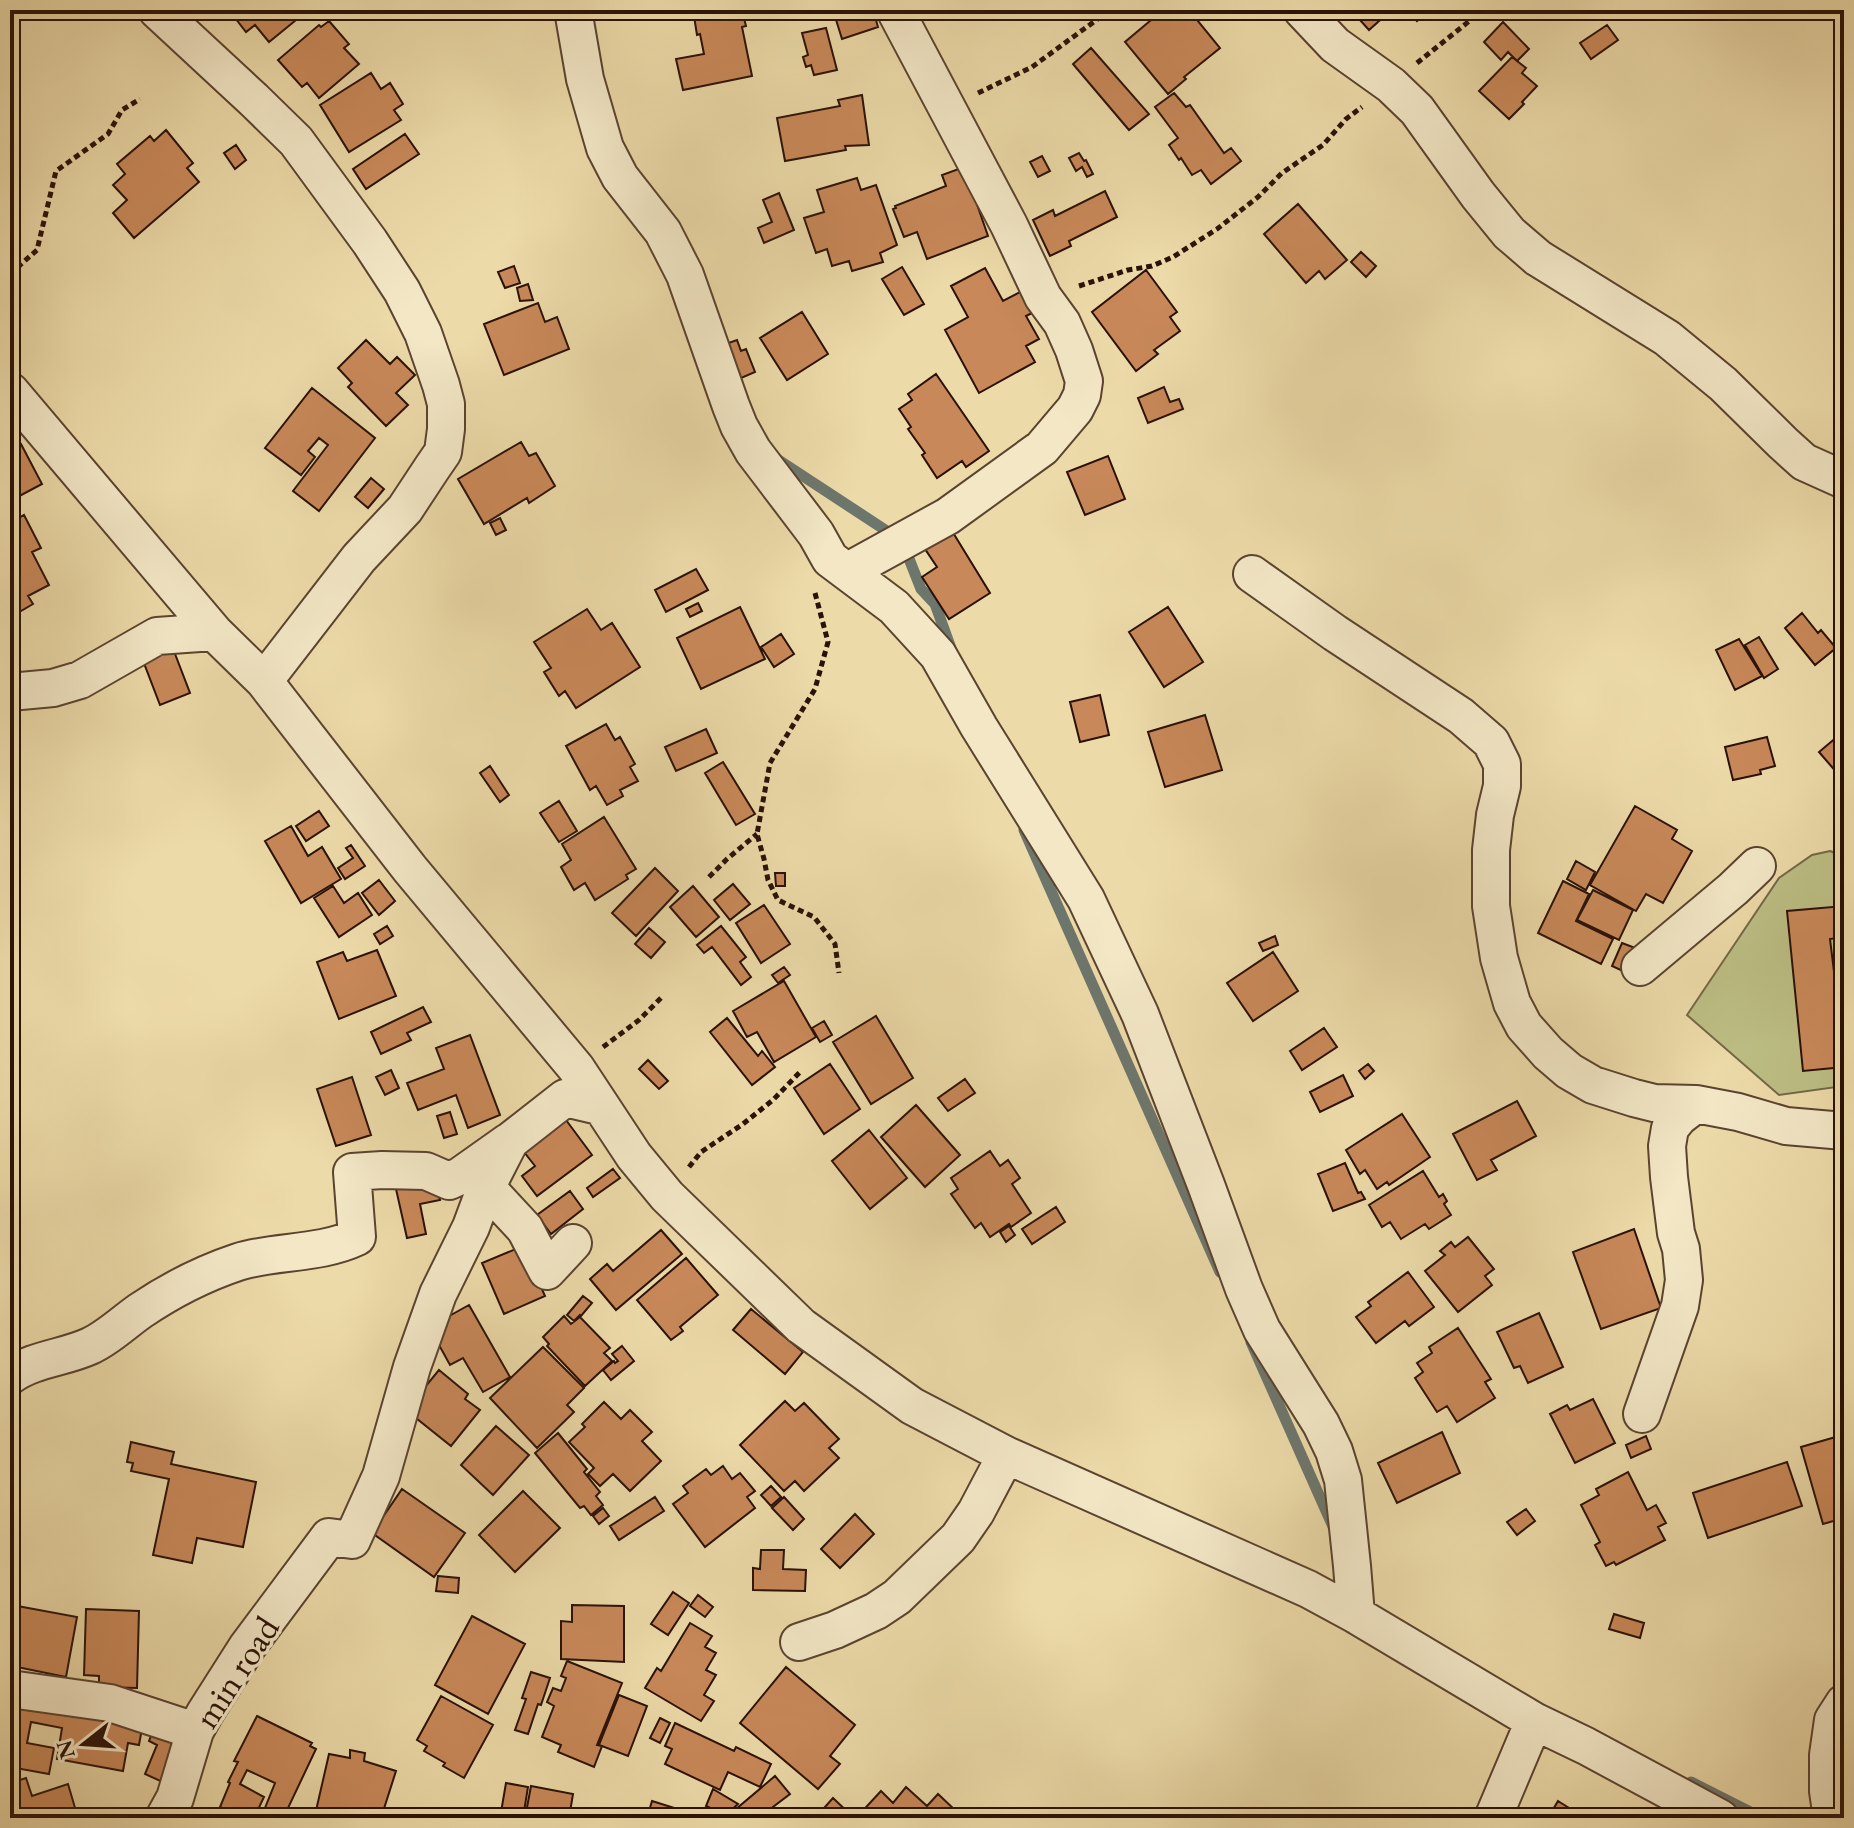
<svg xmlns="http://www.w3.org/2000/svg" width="1854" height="1828" viewBox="0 0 1854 1828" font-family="'EB Garamond',serif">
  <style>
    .green { fill: #bcbe84; stroke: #736846; stroke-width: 2 }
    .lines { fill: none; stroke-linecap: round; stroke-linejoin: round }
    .stream { stroke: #6d766c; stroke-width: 11 }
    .building { fill: #c88859; stroke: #2a1108; stroke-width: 2 }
    .street-casing { stroke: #5a4330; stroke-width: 40 }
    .path { stroke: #2a1108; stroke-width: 5; stroke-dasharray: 6 4; stroke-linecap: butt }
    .street { stroke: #f3e7c6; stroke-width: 36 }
    .labels { text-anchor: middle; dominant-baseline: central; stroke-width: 7; stroke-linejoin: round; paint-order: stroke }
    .street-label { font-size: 36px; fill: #2a1108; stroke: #f3e7c6 }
  </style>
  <rect width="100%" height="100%" fill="#ecdaa8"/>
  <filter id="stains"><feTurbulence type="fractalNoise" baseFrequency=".0025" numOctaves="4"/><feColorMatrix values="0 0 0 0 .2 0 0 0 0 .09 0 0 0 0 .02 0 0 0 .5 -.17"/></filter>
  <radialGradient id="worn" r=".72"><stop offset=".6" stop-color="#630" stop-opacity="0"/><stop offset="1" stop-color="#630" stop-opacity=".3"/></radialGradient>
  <path class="green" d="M1830,851L1844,856V1086L1779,1095L1687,1015L1779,878L1812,855Z"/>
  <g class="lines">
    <path class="stream" d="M774,457L902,541L921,589L935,604L952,651
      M1024,830L1220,1272
      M1251,1342L1335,1531
      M1691,1782L1762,1818"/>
  </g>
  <path class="building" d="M188,10H210L196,21Z
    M229,10H299L297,12L301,16L269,42L255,25L246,32Z
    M693,10H742L746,26L742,27L752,76L683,90L676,59L704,54L700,34L697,35Z
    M833,10H873L878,27L842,39Z
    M1163,10H1189L1220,48L1184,77L1186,79L1168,94L1125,42Z
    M1351,10H1400L1392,18L1388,13L1369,30Z
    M1407,10H1430L1417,21Z
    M329,21L349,44L344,48L359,64L319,98L307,83L302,87L278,60L319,25L321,27Z
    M1503,22L1529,49L1517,61L1508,52L1501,60L1484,42Z
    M1607,25L1618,40L1591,59L1580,43Z
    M826,28L837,70L814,75L811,65L806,67L803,57L808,55L802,33Z
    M1091,48L1149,114L1129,130L1073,64Z
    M1512,57L1526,68L1522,73L1537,86L1522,102L1524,104L1509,119L1479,91Z
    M371,73L381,89L390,83L403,104L394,110L401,120L349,152L320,105Z
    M1174,93L1186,107L1190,105L1224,153L1231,148L1241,161L1211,184L1201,170L1192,175L1181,158L1179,160L1169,145L1178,138L1155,107Z
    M862,95L869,145L845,146L846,150L785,161L777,118L840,106L838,100Z
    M166,130L193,163L187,168L199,182L134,238L113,213L127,200L113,185L125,174L117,164L150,136L154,141Z
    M405,134L419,154L366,189L353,169Z
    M236,145L246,160L235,169L224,153Z
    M1079,153L1084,161L1086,160L1093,174L1087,177L1082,167L1076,171L1069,158Z
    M1042,156L1050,171L1038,177L1030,162Z
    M964,167L988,236L927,259L917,232L904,237L893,209L896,208L895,206L946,186L942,175Z
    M857,178L861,190L876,185L897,245L880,253L883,262L852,271L849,261L832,266L827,249L816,253L804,218L824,212L817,190Z
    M1105,191L1117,217L1069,241L1071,246L1050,256L1033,220L1053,210L1055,216Z
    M779,193L794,230L764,243L758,228L772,222L763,200Z
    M1298,204L1347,260L1325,279L1319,271L1306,283L1264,234Z
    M1361,252L1376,266L1366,277L1351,262Z
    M514,266L520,283L505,288L498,272Z
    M902,267L924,304L904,315L882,279Z
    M985,268L1003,301L1022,291L1034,312L1026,316L1039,339L1026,346L1035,362L979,393L945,330L968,317L951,286Z
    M1146,270L1177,312L1170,317L1180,331L1154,350L1158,354L1136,371L1092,312Z
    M528,284L533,300L520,301L517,288Z
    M538,303L545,322L557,317L569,349L504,375L484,324Z
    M802,312L828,354L787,380L760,338Z
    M366,340L390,364L397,357L415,375L396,393L408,405L386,426L348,387L352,383L338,368Z
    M737,340L741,351L746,349L755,372L732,382L717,347Z
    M936,374L989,451L966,467L962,461L937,478L922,455L925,453L908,429L911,427L899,409L912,400L908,394Z
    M1164,387L1170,402L1179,399L1183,409L1148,423L1138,398Z
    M312,388L375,438L319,511L293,491L328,445L319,438L308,451L315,457L301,475L265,448Z
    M521,442L529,456L536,453L555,486L529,503L527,498L484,524L458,479Z
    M21,444L42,484L10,501V449Z
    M1108,456L1125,499L1085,515L1067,472Z
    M371,478L384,489L368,508L355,497Z
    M24,515L41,548L32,552L49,585L28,596L33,604L14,615L10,606V523Z
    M500,518L506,530L496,535L490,523Z
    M952,531L990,593L949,619L922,577L937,567L925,549Z
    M696,569L708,590L666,612L655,590Z
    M698,603L702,611L690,617L686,609Z
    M740,607L765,659L701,689L677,638Z
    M1168,607L1203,662L1164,687L1129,632Z
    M587,609L601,630L612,623L640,667L576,708L565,691L559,696L544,672L551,668L534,642Z
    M1802,613L1818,633L1821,630L1836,648L1815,665L1785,628Z
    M781,634L794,654L774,667L761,647Z
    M1759,637L1778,669L1764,678L1745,645Z
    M1739,639L1762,676L1735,690L1716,650Z
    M172,646L190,693L160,705L142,658Z
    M1100,695L1109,735L1080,742L1070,702Z
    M1205,715L1222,770L1165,787L1148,732Z
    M606,724L615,740L620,737L635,764L630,767L638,781L620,790L623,796L607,805L596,786L590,790L566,746Z
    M706,729L717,753L676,771L665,747Z
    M1844,731V781L1819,752Z
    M1767,737L1775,766L1760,770L1761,774L1733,780L1725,747Z
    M723,762L755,814L736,825L705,773Z
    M490,766L509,795L500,802L480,773Z
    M559,801L577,831L559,842L540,813Z
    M1635,806L1677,830L1672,839L1692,851L1663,903L1646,894L1636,911L1590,885Z
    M319,811L329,826L306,841L296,826Z
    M604,817L636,869L626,875L628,879L595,900L585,883L574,890L561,867L571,860L562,844Z
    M291,826L308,856L322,847L341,879L301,903L265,841Z
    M351,845L365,866L345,879L338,868L353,858L346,848Z
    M1576,861L1595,872L1586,890L1567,879Z
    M655,868L678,891L636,936L612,913Z
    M775,873H785V886H776Z
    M379,880L395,901L379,915L362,893Z
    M1563,881L1589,894L1576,921L1613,939L1601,964L1538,933Z
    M733,884L750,904L730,920L714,900Z
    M333,886L344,903L358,893L372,915L339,937L314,898Z
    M693,886L719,917L696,937L670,907Z
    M1593,890L1633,910L1619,940L1577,920Z
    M764,905L790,944L761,963L736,923Z
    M1844,906V937L1830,939L1836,988L1844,987V1067L1803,1071L1787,911Z
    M387,926L393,936L380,944L374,934Z
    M721,926L746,957L740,962L751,977L741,985L712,947L704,953L697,945Z
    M649,928L665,942L651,958L635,944Z
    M1275,936L1278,945L1263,951L1259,943Z
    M1622,943L1638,949L1627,973L1612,966Z
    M377,950L396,996L339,1019L317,962L343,952L347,961Z
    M1273,952L1298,991L1253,1021L1227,983Z
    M784,967L790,975L778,983L772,975Z
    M784,981L816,1037L774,1062L757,1032L747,1037L733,1011Z
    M423,1007L431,1022L407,1033L411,1040L381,1054L371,1032Z
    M876,1016L913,1078L871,1104L833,1042Z
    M727,1018L758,1056L762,1051L775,1067L752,1085L710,1032Z
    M824,1021L832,1035L820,1042L812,1028Z
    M1324,1028L1337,1047L1302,1070L1290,1051Z
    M470,1035L500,1115L468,1128L456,1095L418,1110L407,1083L444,1069L436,1048Z
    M648,1060L668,1081L659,1089L639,1069Z
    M830,1064L860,1109L824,1134L794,1088Z
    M1368,1064L1374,1071L1365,1079L1359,1071Z
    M391,1070L399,1088L385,1095L376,1077Z
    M1343,1075L1353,1096L1320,1112L1310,1092Z
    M352,1077L371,1135L336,1146L317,1089Z
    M965,1079L975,1093L948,1111L938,1098Z
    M1517,1101L1536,1136L1491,1160L1497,1170L1477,1180L1453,1134Z
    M916,1105L960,1155L925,1187L881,1137Z
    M450,1112L457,1134L444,1138L437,1116Z
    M1402,1114L1430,1157L1389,1185L1387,1182L1377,1189L1365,1170L1360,1174L1346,1150Z
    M566,1120L592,1155L537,1196L522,1176L535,1166L524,1152Z
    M869,1130L907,1178L870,1209L832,1161Z
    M990,1151L1000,1166L1008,1160L1020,1178L1012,1184L1031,1213L1011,1227L1009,1224L990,1237L981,1223L975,1228L951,1194L958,1189L951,1178Z
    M1345,1163L1358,1193L1361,1192L1365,1199L1333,1211L1318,1174Z
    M613,1169L620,1178L593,1197L587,1188Z
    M1423,1171L1439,1197L1443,1194L1447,1201L1444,1204L1451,1215L1429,1229L1425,1224L1401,1239L1390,1222L1382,1227L1369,1205Z
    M434,1176L440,1200L420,1204L426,1234L407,1238L396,1189Z
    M570,1191L583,1209L551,1234L537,1215Z
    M1056,1207L1065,1222L1032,1244L1022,1229Z
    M1009,1226L1015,1235L1006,1242L1000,1232Z
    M1634,1229L1661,1308L1601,1329L1573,1252Z
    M661,1230L682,1254L616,1310L590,1279L607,1264L613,1271Z
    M1468,1237L1494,1269L1485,1276L1492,1285L1458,1312L1425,1271L1445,1255L1440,1251L1451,1242L1455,1247Z
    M523,1246L545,1296L504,1314L482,1263Z
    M686,1258L718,1295L680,1327L683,1331L671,1340L637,1300Z
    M1408,1272L1434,1307L1409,1326L1405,1321L1376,1343L1356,1317L1371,1306L1368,1302Z
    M583,1296L592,1303L581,1316L580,1315L574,1321L567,1315Z
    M469,1305L510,1377L483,1392L463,1358L450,1365L433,1334L446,1326L442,1320Z
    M751,1309L803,1352L785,1374L733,1330Z
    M1539,1313L1563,1367L1528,1383L1520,1366L1514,1368L1497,1332Z
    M564,1316L571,1324L580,1317L610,1348L604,1353L612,1361L585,1386L547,1346L549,1344L543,1337Z
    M1458,1328L1491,1379L1485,1382L1495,1398L1457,1422L1447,1406L1437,1412L1415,1378L1423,1372L1417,1363L1432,1353L1429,1347Z
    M622,1346L634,1361L611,1380L603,1370L614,1361L615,1363L618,1361L612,1354Z
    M543,1347L584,1388L567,1405L574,1412L537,1448L490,1398Z
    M439,1370L468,1394L465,1399L480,1410L451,1446L406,1410Z
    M1593,1399L1615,1443L1575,1463L1550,1414L1567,1405L1570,1410Z
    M785,1401L795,1411L804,1403L839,1439L829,1448L839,1458L804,1491L795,1481L784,1491L740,1445Z
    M604,1402L621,1419L630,1410L652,1432L642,1441L661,1461L630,1491L613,1474L600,1486L588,1474L594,1468L569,1442L585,1427L582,1424Z
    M496,1426L529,1455L493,1495L461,1465Z
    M1442,1432L1460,1473L1397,1503L1378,1463Z
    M558,1433L587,1469L584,1472L600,1492L596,1496L603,1505L591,1515L584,1506L580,1508L535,1453Z
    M1646,1436L1651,1449L1631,1458L1626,1445Z
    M1839,1436L1844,1457V1518L1823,1524L1801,1447Z
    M131,1442L174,1452L171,1464L256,1482L243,1547L197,1538L192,1563L153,1555L169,1479L131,1471L133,1463L127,1462Z
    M1787,1462L1802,1506L1708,1538L1693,1493Z
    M723,1466L732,1479L740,1473L755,1491L747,1497L755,1508L705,1547L673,1504L688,1493L683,1486L706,1469L711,1475Z
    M1628,1472L1647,1510L1656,1505L1666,1523L1658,1527L1665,1540L1616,1565L1614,1562L1606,1566L1595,1545L1600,1542L1581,1505L1599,1495L1596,1489Z
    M771,1486L781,1497L771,1506L761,1495Z
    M402,1489L465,1533L434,1577L372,1533Z
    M523,1491L560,1528L515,1572L479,1535Z
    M655,1497L664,1511L619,1540L610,1526Z
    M784,1497L804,1519L793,1530L772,1508Z
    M603,1508L609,1516L599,1524L593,1516Z
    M1526,1509L1535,1521L1517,1535L1507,1522Z
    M855,1514L874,1534L840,1568L821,1549Z
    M761,1550H784L783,1569L806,1570L805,1591L753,1590V1568L760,1569Z
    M438,1576L459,1578L458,1593L436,1591Z
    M673,1592L689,1603L668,1635L651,1624Z
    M698,1595L713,1607L705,1617L690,1606Z
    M12,1605L77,1617L66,1677L17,1667L20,1653L10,1650V1616Z
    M572,1605L624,1606V1662L561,1659V1621L572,1622Z
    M86,1609L139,1611L137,1688L99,1687V1676L84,1675Z
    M1614,1614L1644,1623L1640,1638L1609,1629Z
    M472,1616L525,1644L488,1714L435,1685Z
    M690,1623L712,1636L705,1647L716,1653L706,1670L716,1675L704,1695L714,1701L701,1721L645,1688L657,1668L661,1671Z
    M567,1661L622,1683L597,1745L602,1746L594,1767L558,1752L561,1745L542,1737L554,1706L547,1702L553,1688L561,1691L566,1678L561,1676Z
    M786,1667L855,1725L830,1756L840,1764L818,1789L740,1723Z
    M531,1672L550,1678L541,1705L538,1704L528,1734L515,1730L526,1699L522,1698Z
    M10,1692L144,1717L139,1745L128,1743L123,1771L57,1759L62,1728L31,1722L27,1743L54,1748L49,1774L10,1767Z
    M619,1695L647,1706L628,1756L599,1745Z
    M441,1696L493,1725L464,1778L443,1766L445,1763L424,1751L427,1746L417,1740Z
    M257,1716L312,1743L310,1746L316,1749L288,1808L315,1815L329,1754L350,1758V1750L365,1753L364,1761L396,1771L381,1818H261L275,1783L247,1770L240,1784L264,1797L254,1818H242L220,1807L230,1783L228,1782L238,1762L234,1761Z
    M660,1718L670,1723L660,1743L650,1738Z
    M675,1723L734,1751L736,1747L771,1764L760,1787L728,1772L720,1790L665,1764L672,1749L665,1746Z
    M155,1726L186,1740L167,1784L145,1774L157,1745L149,1741Z
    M775,1776L790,1794L773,1807L781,1818H731L729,1815Z
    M26,1778L32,1796L68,1784L78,1818H23L17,1801L11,1803L10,1783Z
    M506,1783L528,1787L523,1818H500Z
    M531,1786L573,1794L569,1818H525Z
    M906,1787L927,1806L938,1794L955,1810L948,1818H856L881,1791L893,1803Z
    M713,1789L738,1804L726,1815L706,1806Z
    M833,1798L854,1818H853L816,1817Z
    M652,1801L700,1816L699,1818H647Z
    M1558,1801L1585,1818H1548Z"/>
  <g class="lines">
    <defs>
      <path id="street" d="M157,10L254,100L296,141L370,242L402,291L423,333L441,385L446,404V429L443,452L432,468L405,509L359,558L264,681
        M573,10L585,79L605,148L620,177L663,232L685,275L731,406L739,426L753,451L816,534L830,559L894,607L938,655L979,727L1086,899L1140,1014L1206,1185L1244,1289L1262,1330L1321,1424L1334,1451L1343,1480L1352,1566L1356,1615
        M1302,10L1335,45L1391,85L1417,110L1478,195L1509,233L1538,258L1667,338L1723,384L1783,443L1804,462L1844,480
        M10,391L214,632L264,681L410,869L576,1068L634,1156L667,1196L801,1326L912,1406L1006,1455L1308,1589L1356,1615L1534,1721L1586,1746L1720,1818
        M848,571L948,516L1042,448L1075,409L1082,395L1084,381L1074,350L1062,323L1043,297L1009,225L895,10
        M1252,574L1335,633L1461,716L1491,742L1502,764V786L1495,815L1491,850V906L1499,958L1512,1003L1524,1026L1548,1053L1569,1071L1593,1085L1634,1098L1654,1103L1696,1104L1738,1112L1786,1126L1844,1131
        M10,692L53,688L80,680L157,636L214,632
        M1640,967L1733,889L1757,866
        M487,1188L525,1229L547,1271L573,1243
        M10,1376C33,1359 64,1358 90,1346C108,1338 123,1323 140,1311C171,1290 202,1274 238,1262C276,1250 319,1255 357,1237L352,1172L382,1170L426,1171L449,1181L460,1176L508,1142
        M1642,1414L1680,1306L1684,1280L1681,1249L1676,1233L1669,1177L1667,1146L1670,1128L1679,1117L1696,1104
        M799,1642L835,1630L876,1611L897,1597L958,1538L976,1512L1006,1455
        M10,1689L110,1703L195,1731
        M164,1818L175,1798L195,1731L205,1713L247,1647L329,1537L352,1540L381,1476L412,1367L438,1294L471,1227L484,1192L510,1141L565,1098L599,1106
        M1493,1818L1534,1721
        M1832,1818L1828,1791V1755L1833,1720L1844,1703"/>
    </defs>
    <use href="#street" class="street-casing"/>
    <path class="path" d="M1417,63L1483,10
      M978,93L1032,67L1110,10
      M10,274L37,250L56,171L108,134L122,110L140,99
      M1079,286L1128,270L1152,266L1173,257L1217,229L1258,197L1282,173L1323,145L1346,119L1362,107
      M815,593L828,642L815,689L770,763L757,834L764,859L768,880L778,900L814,917L835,944L839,973
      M709,877L727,859L757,834
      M603,1047L639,1020L663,996
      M689,1167L701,1152L743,1124L773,1100L800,1072"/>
    <use href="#street" class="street"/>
  </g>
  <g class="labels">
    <g class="street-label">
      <text transform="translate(236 1672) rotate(-57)">min road</text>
    </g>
  </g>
  <rect width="1854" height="1828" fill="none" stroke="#ecdaa8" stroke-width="40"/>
  <rect x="12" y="12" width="1830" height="1804" fill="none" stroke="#2a1108" stroke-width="4"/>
  <rect x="20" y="20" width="1814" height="1788" fill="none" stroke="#2a1108" stroke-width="2"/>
  <g transform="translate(84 1744) rotate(253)" stroke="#f3e7c6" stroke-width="6" paint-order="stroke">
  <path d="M0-6L14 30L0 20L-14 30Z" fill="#2a1108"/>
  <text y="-12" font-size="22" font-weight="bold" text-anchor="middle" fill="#2a1108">N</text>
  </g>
  <rect width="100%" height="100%" filter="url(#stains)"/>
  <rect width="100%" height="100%" fill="url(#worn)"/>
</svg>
